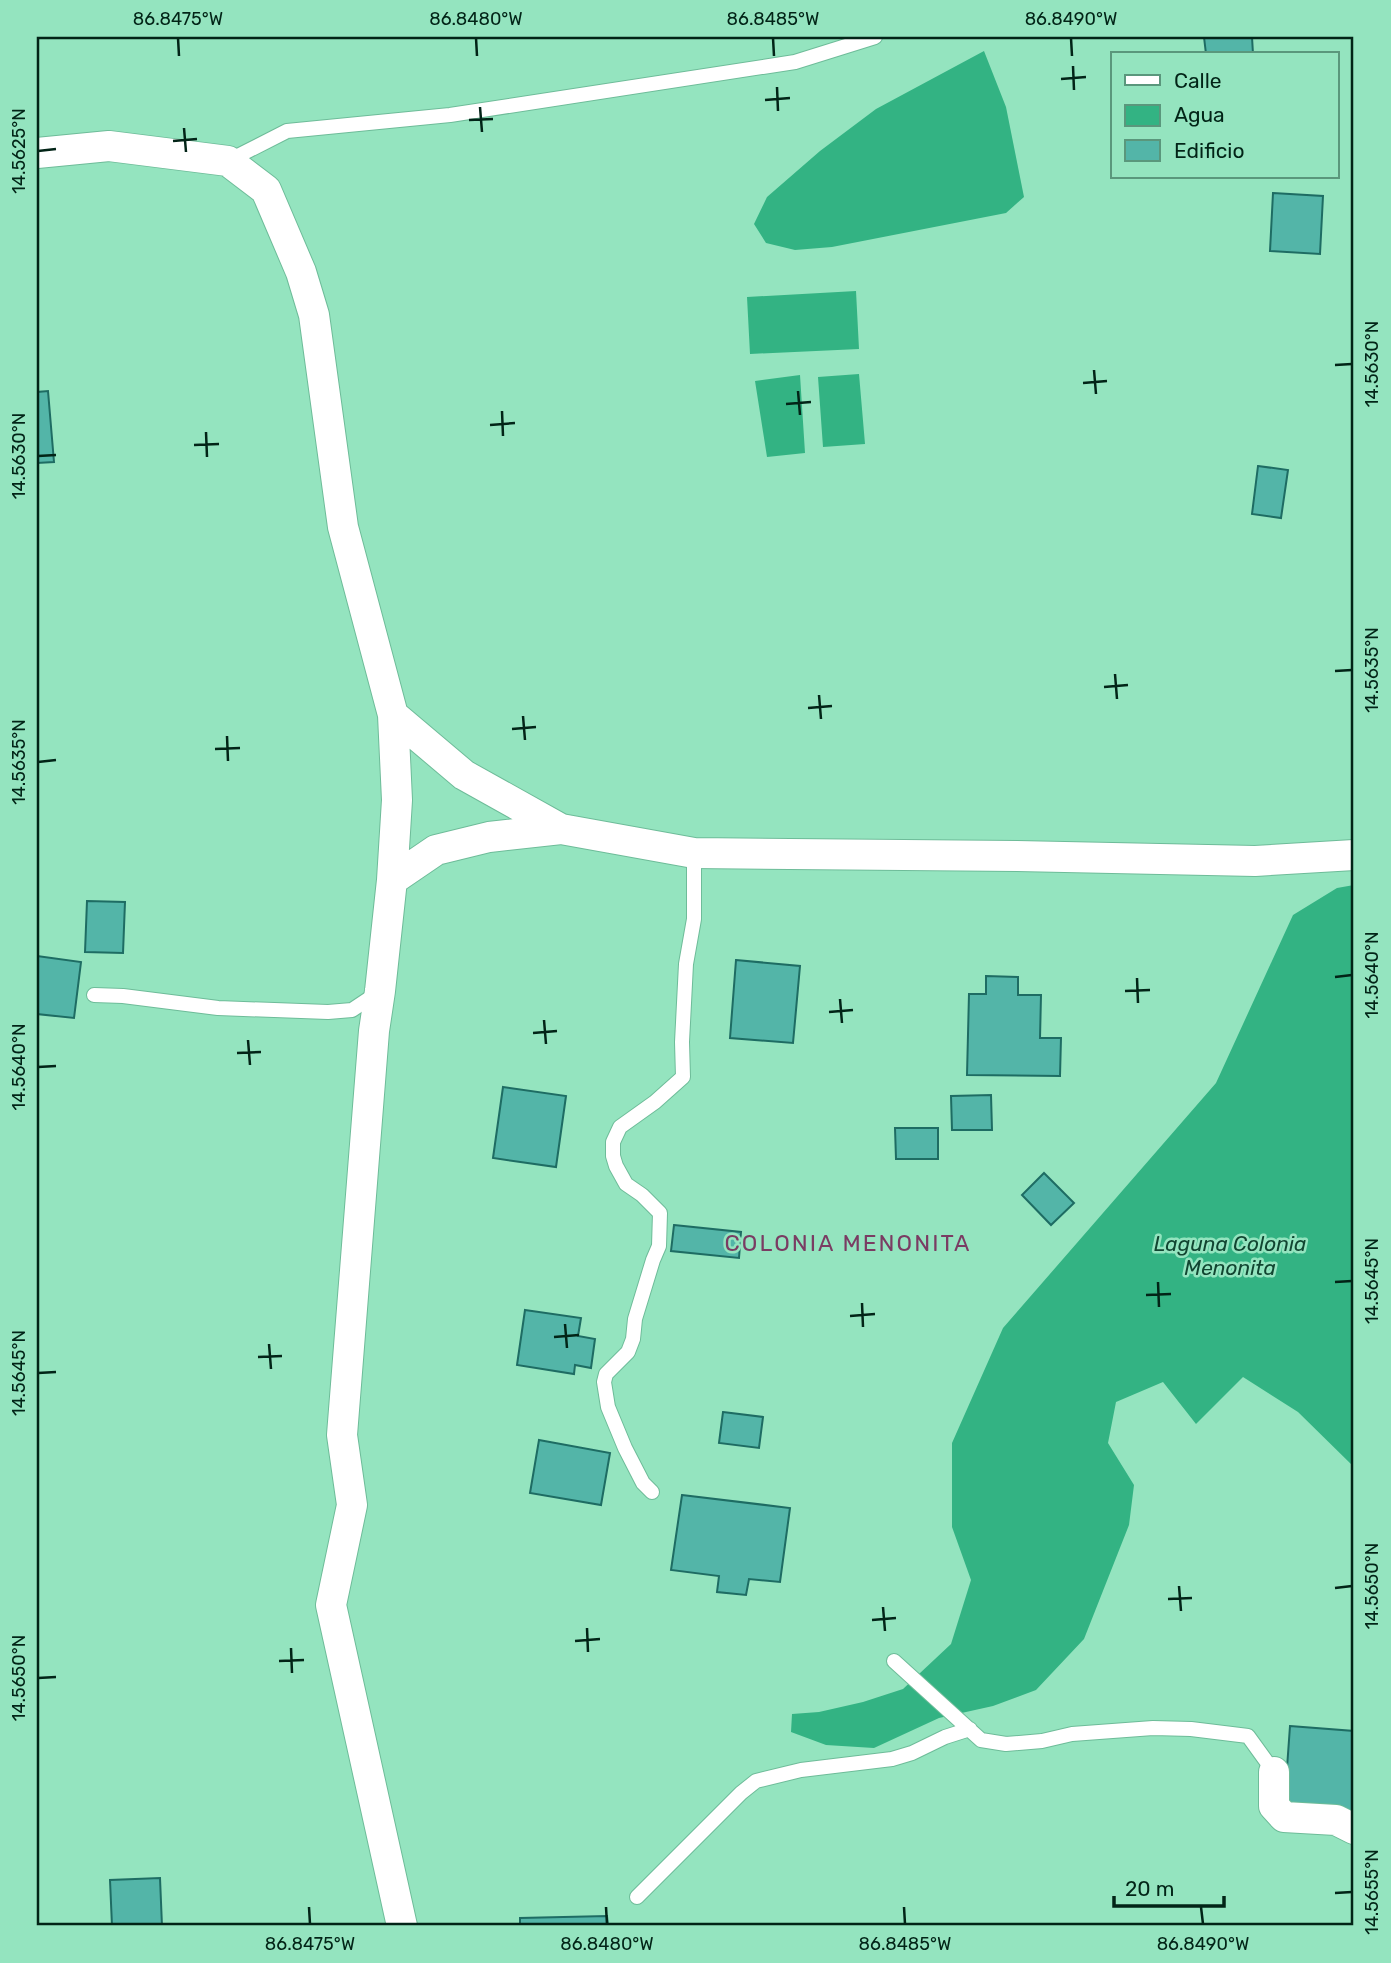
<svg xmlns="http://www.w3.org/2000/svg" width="1391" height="1963" viewBox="0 0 1391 1963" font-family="Rubik,sans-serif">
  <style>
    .water { fill: #33b383 }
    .building { fill: #53b5a8; stroke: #1e6c63; stroke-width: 2 }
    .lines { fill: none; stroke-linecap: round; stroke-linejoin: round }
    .service-casing { stroke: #6ebc99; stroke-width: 16 }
    .minor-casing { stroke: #6ebc99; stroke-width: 32 }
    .service { stroke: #fff; stroke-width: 14 }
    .minor { stroke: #fff; stroke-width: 30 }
    .ticks { fill: none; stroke: #022417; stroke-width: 2.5 }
    .labels { text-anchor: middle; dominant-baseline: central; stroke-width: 5; stroke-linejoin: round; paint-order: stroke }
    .water-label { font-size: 21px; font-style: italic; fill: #114531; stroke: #94e4bf }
    .quarter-label { font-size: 23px; letter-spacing: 2px; fill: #7a3c63; stroke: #94e4bf }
    .neatline { fill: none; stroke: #022417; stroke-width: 2.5 }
    .ticks-label { font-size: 18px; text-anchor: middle; fill: #022417 }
  </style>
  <rect width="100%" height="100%" fill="#94e4bf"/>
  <path class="water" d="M984,51L1006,107L1024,197L1006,213L832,247L795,250L766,243L754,224L767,197L820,151L876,109Z
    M856,291L859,349L750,354L747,297Z
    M859,374L865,444L823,447L818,377Z
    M800,375L805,453L767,457L755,381Z
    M1354,885V1467L1298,1412L1243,1377L1196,1424L1163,1382L1116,1402L1108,1443L1134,1485L1129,1525L1084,1639L1036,1690L993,1706L939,1718L874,1748L826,1745L791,1732L792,1714L819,1712L863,1702L903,1689L951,1644L971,1580L952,1527V1443L1003,1328L1216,1083L1293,915L1337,888Z"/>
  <path class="building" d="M1204,37H1252L1253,54H1206Z
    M1273,193L1323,196L1320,254L1270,251Z
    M48,391L54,462L37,463V392Z
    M1258,466L1288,470L1281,518L1252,514Z
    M87,901L125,902L123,953L85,952Z
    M37,956L81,962L74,1018L37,1014Z
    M736,960L800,966L793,1043L730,1038Z
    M986,976L1018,977V995H1041L1040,1038H1061L1060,1076L967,1075L969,994H986Z
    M503,1087L566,1096L556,1167L493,1158Z
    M991,1095L992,1130H952L951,1096Z
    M895,1128H938V1159H896Z
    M1044,1173L1074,1203L1051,1225L1022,1195Z
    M674,1225L741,1232L739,1258L671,1251Z
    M525,1310L581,1318L578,1336L595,1339L591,1368L575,1365L574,1374L517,1365Z
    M723,1412L763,1417L759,1448L719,1443Z
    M539,1440L610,1453L601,1505L530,1493Z
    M682,1495L790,1508L780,1582L749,1579L746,1595L717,1592L719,1576L671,1570Z
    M1290,1726L1354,1731V1815L1284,1810Z
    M160,1878L162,1926H112L110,1880Z
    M607,1916L608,1926H520V1918Z"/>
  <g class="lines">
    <defs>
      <path id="service" d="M228,161L287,131L450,115L795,62L875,37
        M94,995L123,996L218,1008L328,1012L352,1010L379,992
        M652,1492L643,1483L625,1448L608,1407L604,1382L606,1374L628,1352L633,1339L635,1319L653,1260L659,1246L660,1213L642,1195L626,1184L616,1166L613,1156V1142L620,1127L655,1102L683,1077L682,1042L686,964L694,919V853
        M894,1661L981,1740L1006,1744L1042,1741L1072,1734L1153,1728L1191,1729L1248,1736L1274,1772
        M637,1897L741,1793L756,1781L801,1770L892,1759L912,1753L945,1737L970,1729"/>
      <path id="minor" d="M37,153L109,146L228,161L266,190L301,272L314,315L343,527L393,715L397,800L392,880L380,991L374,1031L342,1435L352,1505L331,1605L402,1926
        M393,715L464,775L561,829L694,853L1017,856L1255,861L1354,855
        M392,880L436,850L489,837L561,829
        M1274,1772V1806L1284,1817L1336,1820L1354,1829"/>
    </defs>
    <use href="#service" class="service-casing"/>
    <use href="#minor" class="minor-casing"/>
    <use href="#service" class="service"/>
    <use href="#minor" class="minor"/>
  </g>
  <path class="ticks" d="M178,38L179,56M476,38L477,56M773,38L774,56M1071,38L1072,56M1073,66L1074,90M1061,79L1086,77M777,87L778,111M765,100L790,98M480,107L482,132M469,120L493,119M184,128L186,152M173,141L197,139M38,151L56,149M1335,365L1352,364M1094,370L1096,394M1083,383L1107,381M798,391L800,415M786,404L811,402M502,411L503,436M490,425L515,423M206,432L207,457M194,445L219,444M38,456L56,455M1335,671L1352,670M1115,674L1117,699M1104,687L1128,685M819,695L821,719M808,708L832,706M523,716L525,740M512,729L536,727M227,736L228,761M215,749L240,748M38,762L56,760M1335,977L1352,975M1137,978L1138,1003M1125,991L1150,990M840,999L842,1023M829,1012L853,1010M544,1020L546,1044M533,1033L557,1031M248,1040L250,1065M237,1053L261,1052M38,1067L56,1066M1158,1282L1159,1307M1335,1282L1352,1281M1146,1295L1171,1294M862,1303L863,1327M850,1316L875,1314M565,1324L567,1348M554,1337L579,1335M269,1344L271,1369M258,1357L282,1356M38,1373L56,1372M1179,1586L1181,1611M1335,1588L1352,1586M1168,1599L1192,1598M883,1607L885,1631M872,1620L896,1618M587,1628L588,1652M575,1641L600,1639M291,1648L292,1673M279,1661L304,1660M38,1678L56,1677M1335,1893L1352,1892M309,1907L310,1924M606,1907L607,1924M904,1907L905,1924M1201,1907L1203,1924"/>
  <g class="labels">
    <g class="water-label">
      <text x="1230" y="1243">Laguna Colonia<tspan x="1230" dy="24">Menonita</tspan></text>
    </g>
    <g class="quarter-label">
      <text x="848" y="1243">COLONIA MENONITA</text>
    </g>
  </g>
  <rect width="1391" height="1963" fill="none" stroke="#94e4bf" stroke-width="77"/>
  <rect x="1111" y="52" width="228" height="126" fill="#94e4bf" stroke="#5a977c" stroke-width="2"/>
  <rect x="1125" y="75" width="35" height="10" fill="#ffffff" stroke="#5a977c" stroke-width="2"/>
  <text x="1174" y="88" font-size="21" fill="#022417">Calle</text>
  <rect x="1125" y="105" width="35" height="21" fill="#33b383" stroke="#5a977c" stroke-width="2"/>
  <text x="1174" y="122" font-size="21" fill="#022417">Agua</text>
  <rect x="1125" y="140" width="35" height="21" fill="#53b5a8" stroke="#5a977c" stroke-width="2"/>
  <text x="1174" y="158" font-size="21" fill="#022417">Edificio</text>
  <path d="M1114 1896v10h110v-10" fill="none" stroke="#022417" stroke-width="3.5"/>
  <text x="1125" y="1896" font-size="21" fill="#022417" stroke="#94e4bf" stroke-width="5" paint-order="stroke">20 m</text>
  <rect x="38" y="38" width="1314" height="1886" class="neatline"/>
  <g class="ticks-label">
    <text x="178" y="25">86.8475°W</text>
    <text x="476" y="25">86.8480°W</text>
    <text x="773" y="25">86.8485°W</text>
    <text x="1071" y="25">86.8490°W</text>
    <text transform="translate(19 151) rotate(-90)" y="6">14.5625°N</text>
    <text transform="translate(1372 364) rotate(-90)" y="6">14.5630°N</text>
    <text transform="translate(19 456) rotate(-90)" y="6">14.5630°N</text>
    <text transform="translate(1372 670) rotate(-90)" y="6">14.5635°N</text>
    <text transform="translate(19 762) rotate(-90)" y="6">14.5635°N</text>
    <text transform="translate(1372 975) rotate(-90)" y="6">14.5640°N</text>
    <text transform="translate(19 1067) rotate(-90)" y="6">14.5640°N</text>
    <text transform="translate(1372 1281) rotate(-90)" y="6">14.5645°N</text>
    <text transform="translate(19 1373) rotate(-90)" y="6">14.5645°N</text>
    <text transform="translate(1372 1586) rotate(-90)" y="6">14.5650°N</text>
    <text transform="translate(19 1678) rotate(-90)" y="6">14.5650°N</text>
    <text transform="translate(1372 1892) rotate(-90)" y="6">14.5655°N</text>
    <text x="310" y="1950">86.8475°W</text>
    <text x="607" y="1950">86.8480°W</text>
    <text x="905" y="1950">86.8485°W</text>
    <text x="1203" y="1950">86.8490°W</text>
  </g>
</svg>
